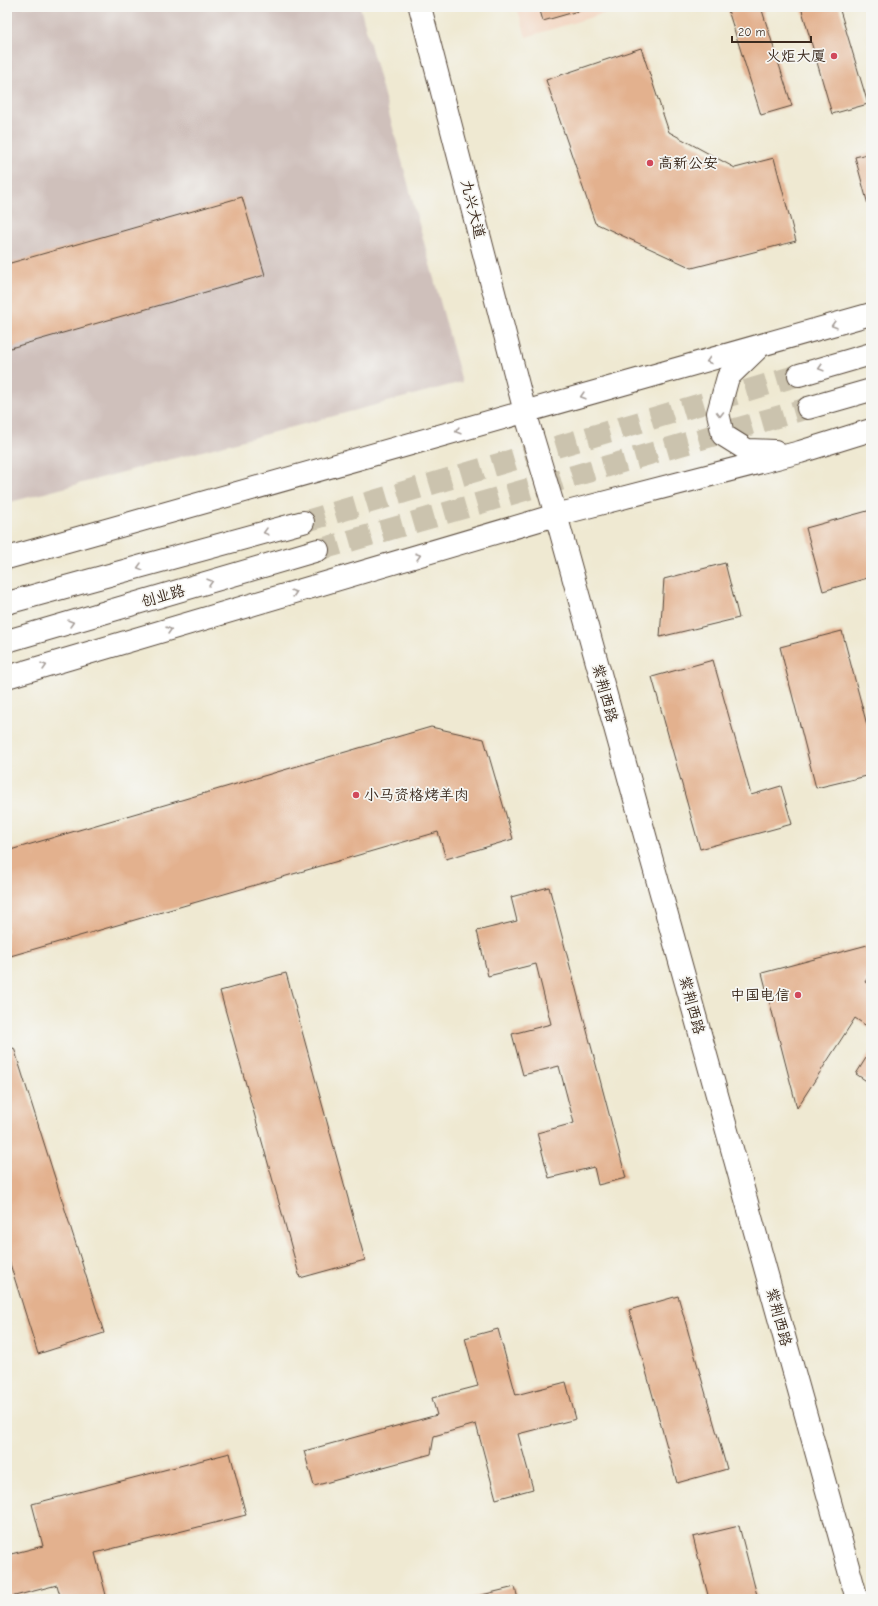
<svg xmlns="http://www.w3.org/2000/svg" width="878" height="1606" viewBox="0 0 878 1606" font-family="'Comic Neue','LXGW WenKai TC',sans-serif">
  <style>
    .built { fill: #f3d4bf }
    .industrial { fill: #cfc0bb }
    .building { fill: #e3b18e }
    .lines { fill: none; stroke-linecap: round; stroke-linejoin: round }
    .primary-tunnel { stroke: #cbc3ae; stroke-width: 22; stroke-dasharray: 22 11; stroke-linecap: butt }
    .secondary-casing { stroke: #564739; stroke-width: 24 }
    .primary-casing { stroke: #564739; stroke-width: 24 }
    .secondary { stroke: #fff; stroke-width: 22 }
    .primary { stroke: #fff; stroke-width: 22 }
    .oneway { stroke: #a79f9a }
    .poi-dot { fill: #d1495b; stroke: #f6f6f2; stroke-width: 1.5 }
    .labels { text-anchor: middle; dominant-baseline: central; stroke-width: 3.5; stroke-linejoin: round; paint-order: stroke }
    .poi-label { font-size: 15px; fill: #3b2a1e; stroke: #f6f6f2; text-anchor: end }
    .street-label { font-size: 15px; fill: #3b2a1e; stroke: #f6f6f2 }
  </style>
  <rect width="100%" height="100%" fill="#f6f6f2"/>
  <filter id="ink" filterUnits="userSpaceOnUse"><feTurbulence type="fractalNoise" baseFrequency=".025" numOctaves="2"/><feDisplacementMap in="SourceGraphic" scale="8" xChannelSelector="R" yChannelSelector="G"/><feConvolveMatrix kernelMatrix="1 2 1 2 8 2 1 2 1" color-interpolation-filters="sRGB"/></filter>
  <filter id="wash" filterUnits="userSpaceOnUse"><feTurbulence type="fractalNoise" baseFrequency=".012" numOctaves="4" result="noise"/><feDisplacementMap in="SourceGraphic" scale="16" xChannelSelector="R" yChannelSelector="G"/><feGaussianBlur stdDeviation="0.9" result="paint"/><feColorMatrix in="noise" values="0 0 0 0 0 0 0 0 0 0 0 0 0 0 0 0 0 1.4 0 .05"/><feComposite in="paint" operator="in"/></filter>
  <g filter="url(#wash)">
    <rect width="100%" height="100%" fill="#efe9d2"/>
    <path class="built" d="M517,7H625L526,37Z"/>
    <path class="industrial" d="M7,7H360L462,382L7,503Z"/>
    <g id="blocks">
      <path class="building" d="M539,7H592L543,21Z
        M727,7H761L792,106L761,115Z
        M801,7H839L868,104L832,114Z
        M641,48L669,132L735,168L774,158L796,241L692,268L595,223L546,80Z
        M871,153V212H870L855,157Z
        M242,197L265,275L7,349V264Z
        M871,510V577L823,591L806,528Z
        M725,563L739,618L660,637L664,579Z
        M842,631L871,740V775L816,788L780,647Z
        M713,660L751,795L781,786L792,824L700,849L652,677Z
        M431,727L484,739L513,839L446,859L438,832L7,957V851Z
        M549,887L626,1178L598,1185L594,1167L549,1178L537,1133L574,1123L559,1066L523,1075L512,1034L551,1024L536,964L488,976L477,931L517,921L511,897Z
        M871,944V973L865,982L871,986V1029L855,1018L797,1108L762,973Z
        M286,973L365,1260L300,1278L220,991Z
        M14,1048L104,1333L38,1354L7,1254V1050Z
        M871,1050V1084L856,1074Z
        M678,1296L727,1469L677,1483L629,1310Z
        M498,1329L516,1395L566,1382L576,1419L518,1434L533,1489L496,1499L476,1424L434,1436L431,1454L314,1486L304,1451L437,1415L432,1398L478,1386L465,1338Z
        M230,1453L246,1515L95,1553L107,1599H61L57,1585L7,1598V1555L43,1546L32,1504Z
        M739,1526L758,1599H709L693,1537Z
        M515,1587L518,1599H469V1598Z"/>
    </g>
  </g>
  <g filter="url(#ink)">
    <use href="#blocks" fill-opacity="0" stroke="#564739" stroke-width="1"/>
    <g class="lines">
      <path class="primary-tunnel" d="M303,522L799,375
        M318,550L808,408"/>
      <defs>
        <path id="secondary" d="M420,7L525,412L556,515L857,1599
          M758,348L728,377L718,413L723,435L747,450L775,451
          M7,558L871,314
          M7,677L556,515L800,452L871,430"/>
        <path id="primary" d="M799,375L871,354
          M808,408L871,390
          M7,603L303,522
          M7,641L318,550"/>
      </defs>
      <use href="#secondary" class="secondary-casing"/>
      <use href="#primary" class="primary-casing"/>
      <use href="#secondary" class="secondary"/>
      <use href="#primary" class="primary"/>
    </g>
    <defs><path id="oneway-chevron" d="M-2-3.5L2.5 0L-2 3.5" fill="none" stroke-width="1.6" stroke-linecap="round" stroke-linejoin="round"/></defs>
    <g class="oneway">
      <use href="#oneway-chevron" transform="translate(834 325) rotate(164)"/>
      <use href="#oneway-chevron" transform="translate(709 361) rotate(164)"/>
      <use href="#oneway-chevron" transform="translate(821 368) rotate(164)"/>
      <use href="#oneway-chevron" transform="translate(583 396) rotate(164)"/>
      <use href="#oneway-chevron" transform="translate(720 414) rotate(90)"/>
      <use href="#oneway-chevron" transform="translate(458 431) rotate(164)"/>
      <use href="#oneway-chevron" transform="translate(266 532) rotate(165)"/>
      <use href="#oneway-chevron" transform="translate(418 556) rotate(-16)"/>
      <use href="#oneway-chevron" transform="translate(140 567) rotate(165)"/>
      <use href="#oneway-chevron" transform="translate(210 582) rotate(-16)"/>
      <use href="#oneway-chevron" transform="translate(294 593) rotate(-16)"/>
      <use href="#oneway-chevron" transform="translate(71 623) rotate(-16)"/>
      <use href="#oneway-chevron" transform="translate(169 630) rotate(-16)"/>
      <use href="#oneway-chevron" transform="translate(44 666) rotate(-16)"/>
    </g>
  </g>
  <g class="poi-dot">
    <circle cx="834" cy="56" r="4"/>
    <circle cx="650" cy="163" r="4"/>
    <circle cx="356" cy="795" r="4"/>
    <circle cx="798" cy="995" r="4"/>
  </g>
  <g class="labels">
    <g class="poi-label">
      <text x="826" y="56">火炬大厦</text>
      <text x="658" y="163" text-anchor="start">高新公安</text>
      <text x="364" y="795" text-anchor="start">小马资格烤羊肉</text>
      <text x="790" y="995">中国电信</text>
    </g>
    <g class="street-label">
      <text transform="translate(473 209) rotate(76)">九兴大道</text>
      <text transform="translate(163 596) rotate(-16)">创业路</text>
      <text transform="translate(605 693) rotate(75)">紫荆西路</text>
      <text transform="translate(692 1005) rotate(75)">紫荆西路</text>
      <text transform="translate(779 1317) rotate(75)">紫荆西路</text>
    </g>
  </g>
  <rect width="878" height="1606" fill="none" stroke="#f6f6f2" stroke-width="24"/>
  <path d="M732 36v6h79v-6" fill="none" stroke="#3b2a1e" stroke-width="2"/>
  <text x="738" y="36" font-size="12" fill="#3b2a1e" stroke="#f6f6f2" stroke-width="3" paint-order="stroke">20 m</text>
</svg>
